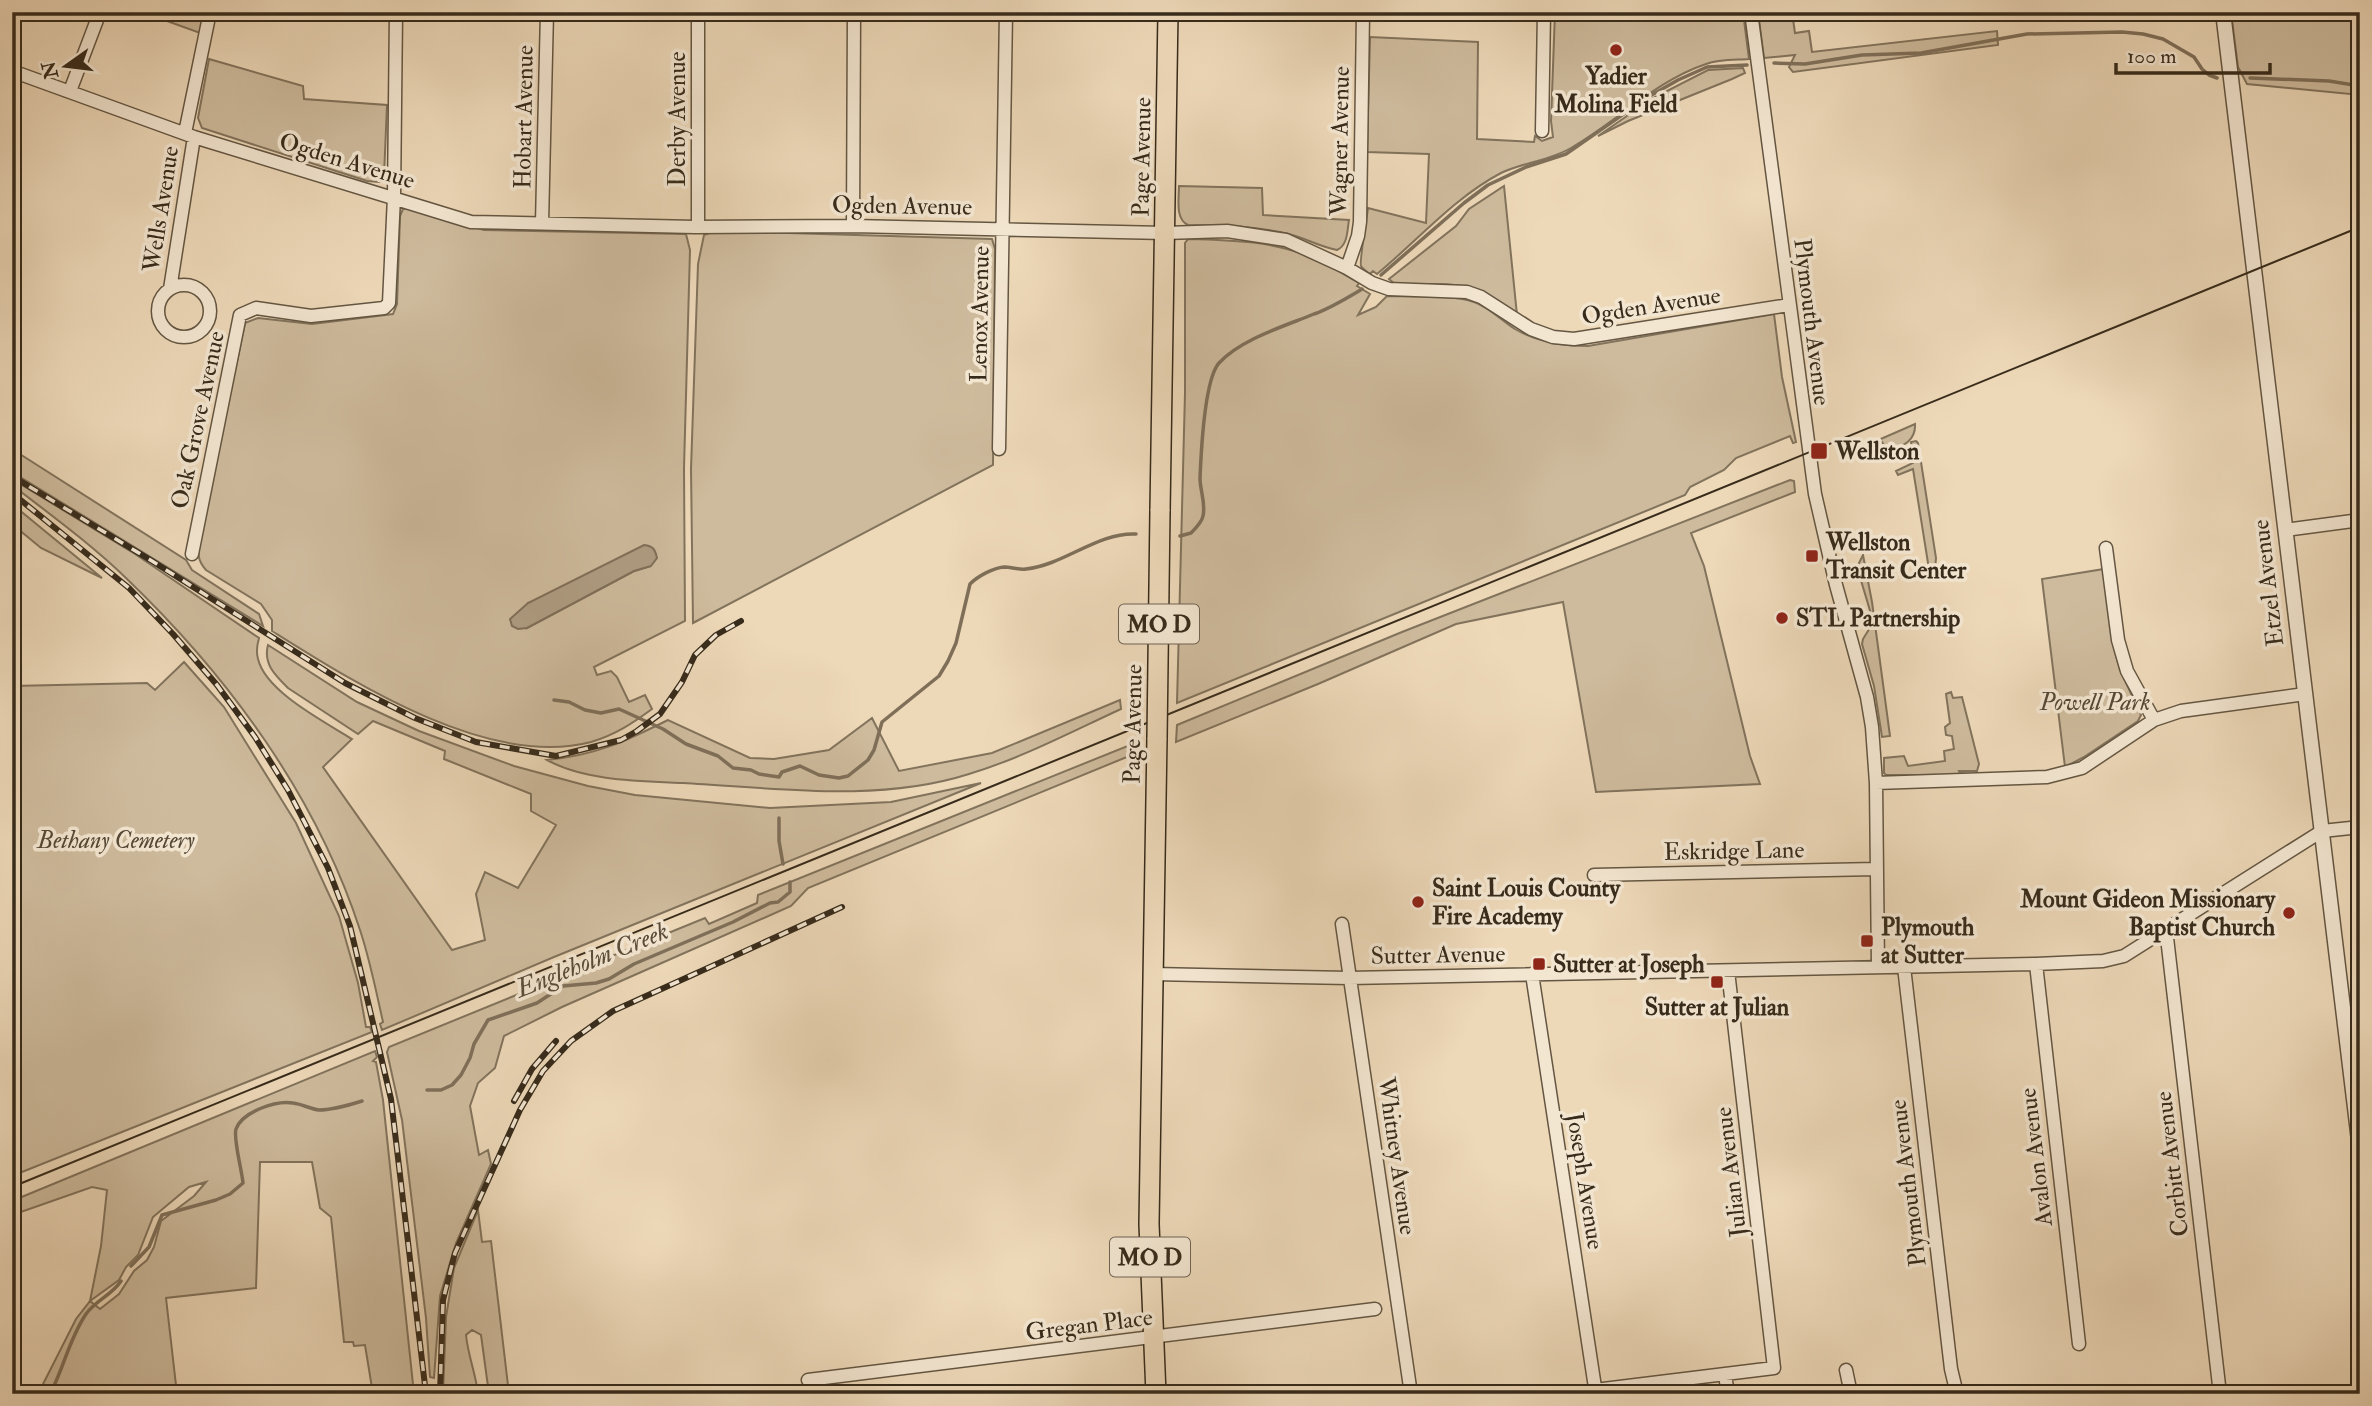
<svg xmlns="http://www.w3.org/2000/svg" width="2372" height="1406" viewBox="0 0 2372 1406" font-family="'IM FELL Double Pica',serif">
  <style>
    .green { fill: #cebb9d; stroke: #82735c; stroke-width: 2; fill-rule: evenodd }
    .water { fill: #af9d83; stroke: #7f6f59; stroke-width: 2 }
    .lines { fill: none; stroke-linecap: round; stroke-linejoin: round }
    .stream { stroke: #7f6f59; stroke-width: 3.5 }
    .minor-casing { stroke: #645642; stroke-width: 15 }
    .tertiary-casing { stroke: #645642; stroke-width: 17 }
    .primary-casing { stroke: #372b1b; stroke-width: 22 }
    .minor { stroke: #f3e6d1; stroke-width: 12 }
    .tertiary { stroke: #f3e6d1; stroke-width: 14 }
    .primary { stroke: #edd8b8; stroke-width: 19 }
    .tram { stroke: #372b1b; stroke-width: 2 }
    .rail-casing { stroke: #372b1b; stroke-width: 6 }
    .rail { stroke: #f3e6d1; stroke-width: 3.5; stroke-dasharray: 10; stroke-linecap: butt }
    .primary-bridge-casing { stroke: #372b1b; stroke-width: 22; stroke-linecap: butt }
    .primary-bridge { stroke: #edd8b8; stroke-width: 19 }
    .poi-dot { fill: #8f2418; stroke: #f3e6d1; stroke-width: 2.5 }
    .labels { text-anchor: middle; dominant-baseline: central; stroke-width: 7; stroke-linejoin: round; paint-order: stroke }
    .shield { fill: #f3e6d1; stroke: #6f6352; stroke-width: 2 }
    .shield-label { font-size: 23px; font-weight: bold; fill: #372b1b }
    .poi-label { font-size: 24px; font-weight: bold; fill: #372b1b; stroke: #f3e6d1; text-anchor: start }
    .street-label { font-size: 24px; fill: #372b1b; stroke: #f3e6d1 }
    .park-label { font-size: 24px; font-style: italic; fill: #554835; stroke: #f3e6d1 }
    .water-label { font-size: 26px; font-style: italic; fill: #5b4d3a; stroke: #f3e6d1 }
  </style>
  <rect width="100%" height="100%" fill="#edd8b8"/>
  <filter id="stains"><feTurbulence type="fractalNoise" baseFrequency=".00286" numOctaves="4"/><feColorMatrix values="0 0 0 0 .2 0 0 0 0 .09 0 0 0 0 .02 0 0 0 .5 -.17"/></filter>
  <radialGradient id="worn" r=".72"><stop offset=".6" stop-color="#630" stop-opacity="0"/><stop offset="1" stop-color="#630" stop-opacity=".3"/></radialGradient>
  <path class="green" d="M142,12H204L200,33Z
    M1555,12H1743L1749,59C1735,60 1719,59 1706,64C1655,81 1617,122 1571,148C1549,161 1524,162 1501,173C1455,197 1417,241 1377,274L1373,271L1370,274C1368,273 1362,268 1361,266C1359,263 1367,217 1368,208L1426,223L1429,154L1367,152L1370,37L1478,42L1477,139L1534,142L1535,136L1542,141L1553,137L1551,121Z
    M1758,12H1792L1795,33L1809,31L1812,52L1997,31L1998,45L1793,72L1789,67L1795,55L1764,58Z
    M2231,12H2360V95L2247,84L2238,67Z
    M209,59L303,86L304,99L387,105L384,176L380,182L367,181L202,128L198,118Z
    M1743,68L1745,73L1732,79L1628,121L1598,136L1653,98L1708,70Z
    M1179,186L1262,188L1263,215L1349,220C1347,231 1348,245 1337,250C1320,247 1305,238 1289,234C1256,226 1222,225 1188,225C1175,219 1179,199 1179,186Z
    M1504,186L1517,315C1473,277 1449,285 1395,284L1389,279L1456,226L1469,209Z
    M408,208L484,230L686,234L690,250L684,468L685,621L594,667L597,675L611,671L617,677L629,702L645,695L652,709C633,723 615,735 591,742C489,769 355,683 272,631V620L261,604L206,570C197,560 198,553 199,541L245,323L258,318L312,324L393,314L397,304L400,216L403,209ZM651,566L634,571L527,628L528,603Z
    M715,231L992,239L995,249L993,465L693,623L691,469L698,264L704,235Z
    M1188,239C1232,240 1275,241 1316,259C1331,266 1345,275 1359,283L1357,286L1370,294L1358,315L1376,307L1387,296C1410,297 1453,294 1474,302C1489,307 1501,320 1515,329C1537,342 1562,346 1588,346L1774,314L1782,377L1796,442L1793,443L1790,436L1736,458L1724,470L1690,487L1685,495L1177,703L1185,393V243Z
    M1915,424C1916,441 1903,446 1888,452L1882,442L1874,446L1875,450L1869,448L1867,445Z
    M1916,441L1918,443L1936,558L1935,569L1930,568L1928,563L1913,469L1898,475L1896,471L1913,463L1911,442Z
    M12,449L186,560L192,570L259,614L263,626L12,472Z
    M12,479L135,554L259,638C257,645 256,652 258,659C266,692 325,722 352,739L323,767L452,950L485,940L476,894L485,872L518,888L556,825L531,811V794L444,759L445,751L373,721L358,734L288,688C275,675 263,664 268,645L357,702L419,731L514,766L588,786L635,795L770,808L891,802L981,783L554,957L382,1030L380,1024L383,1022C376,991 370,960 360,930C316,795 228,676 127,579C92,545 51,515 12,485Z
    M1790,480L1794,481L1795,492L1691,533L1704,566L1750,756L1760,784L1596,792L1563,602L1456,624L1318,684L1176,742L1177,725L1402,632Z
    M12,504L102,578L41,548L12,524Z
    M1863,555L1872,602L1890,736L1882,737L1874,686L1862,644L1863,639L1871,626V614L1857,567Z
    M2104,569L2115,652L2120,670L2141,715L2138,721L2084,757L2065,767L2042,579Z
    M184,662L224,707L296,823L339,916L358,983L366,1027H370L372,1032L12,1176V686L147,683L155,690Z
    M1951,692L1953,698L1962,697L1979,764L1977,771H1959L1960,773L1973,774L1970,775H1886L1884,773V758L1904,756L1908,766L1945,761L1944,751L1954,749L1952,736L1946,735L1945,727L1950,723L1946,694Z
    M1120,700L1121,709C1071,732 1022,758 969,774C878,803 776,788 683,783C640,781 585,781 547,760C596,755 624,742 668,720L750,758L774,759L829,750L872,718L899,771L992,753Z
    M1140,741L1139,752L808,888L791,906L562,1007L504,1036L495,1068L478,1083L470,1106L479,1155L488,1150L491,1164L456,1243L440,1296L434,1378L430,1377L426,1318L402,1120L387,1052L389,1047L705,918L709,924L757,903L758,895Z
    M375,1051L377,1057L373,1061L376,1062L383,1100L414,1394H373L365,1345L354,1346L353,1342H344L331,1217L320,1208L312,1162H260L256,1288L166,1298L177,1394H38L76,1319L90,1301L101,1246L107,1190L92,1187L18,1213H12V1201ZM206,1182L194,1196L161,1221L154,1247L147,1260L134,1271L119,1294L100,1309L90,1301L119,1280L126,1267L138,1255L153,1217L189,1187Z
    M478,1210L482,1242L491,1241L509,1394H489L481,1335L472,1330L466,1335C468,1356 476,1374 478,1394H443L446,1317L454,1268Z"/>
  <path class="water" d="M644,545C653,546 655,549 657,558L651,566L634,571L527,628L518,629L512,626L510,619L528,603Z"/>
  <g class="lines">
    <path class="stream" d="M1774,63L1805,64L1862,55L1921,53L2027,34L2122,32L2143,34L2163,39L2194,57L2202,69L2209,75L2217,78
      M2250,78L2329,81L2360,86
      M1381,275L1464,203L1488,185L1526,167L1566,154L1648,97L1678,80L1707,67L1747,65
      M1180,536L1191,533C1196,528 1202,522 1203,516C1206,503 1200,491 1200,478C1201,454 1204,380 1219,363C1241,339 1285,326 1314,314C1331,308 1347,298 1362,289
      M554,700L569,702L585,710L601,713L619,709L663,729L686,744L718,756L733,768L751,770L759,774L779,777L782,772L800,766L819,775L839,778L848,776L868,760L874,750L882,722L939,676L948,661L956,643L970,584C978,576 993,568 1004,567C1012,567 1019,570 1026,569C1064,565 1098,532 1136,534
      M779,818V841L783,864
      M427,1090H441L452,1085L461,1075L470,1058L474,1044L488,1020L537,1003L563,986L596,983L609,979L634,964L733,922L770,903L778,902L790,892V882
      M131,1266L149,1247L162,1215L216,1200L230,1194L243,1183C242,1171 233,1138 236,1129C242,1112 276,1100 293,1103C302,1104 310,1109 319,1110C333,1110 349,1105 362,1101
      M50,1394C64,1368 69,1339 86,1314C96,1300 112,1295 121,1281"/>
    <defs>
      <path id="minor" d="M1751,12L1815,494L1836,585L1867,697L1872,727L1876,783L1878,967
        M12,71L194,137L471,222L695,227L853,226L1165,233L1227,231L1286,240L1347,268L1372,283L1389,289L1467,292L1481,297L1531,329L1553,337L1574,339L1789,305
        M70,91L100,12
        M1542,131L1544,12
        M185,133L210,12
        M542,223L547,12
        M853,226L854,12
        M698,227V12
        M1347,268L1358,236L1360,222L1363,12
        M158 311a26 26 0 1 1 52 0a26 26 0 1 1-52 0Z
        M170,289L194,137
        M999,449L1006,12
        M2285,530L2360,520
        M2106,548L2118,640L2127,671L2154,720
        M192,554L240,315L256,308L311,316L384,308L389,303L394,197L396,12
        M1876,783L2047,777L2082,768L2154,720L2181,711L2305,694
        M1594,875L1876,869
        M1342,924L1411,1394
        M2166,929L2220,1394
        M2036,964L2079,1344
        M1904,967L1951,1369L1957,1394
        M1153,974L1349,978L2036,964L2103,961L2124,956L2322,831L2360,827
        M1532,974L1596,1394
        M1846,1370L1851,1394
        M1725,1375L1728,1394
        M808,1380L1375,1309
        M1595,1390L1774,1368L1728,971"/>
      <path id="tertiary" d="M2223,12L2360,1149"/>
      <path id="primary" d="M1160,511L1168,12
        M1156,1394L1149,1224L1157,738"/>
    </defs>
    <use href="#minor" class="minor-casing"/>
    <use href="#tertiary" class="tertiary-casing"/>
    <use href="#primary" class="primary-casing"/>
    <use href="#minor" class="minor"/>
    <use href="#tertiary" class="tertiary"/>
    <use href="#primary" class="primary"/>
    <path class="tram" d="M12,1187L2360,227"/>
    <defs>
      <path id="rail" d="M12,476L152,561L345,683L415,718L476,742L556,756L621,740L637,731L660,714L682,682L695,655L716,635L741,621
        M12,493L129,588L173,634L217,685L255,737L288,790L328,868L350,926L391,1099L426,1394
        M514,1101L532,1069L556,1041
        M440,1394L443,1300L455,1253L520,1110L543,1071L571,1041L613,1011L842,907"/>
    </defs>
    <use href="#rail" class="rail-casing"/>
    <use href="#rail" class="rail"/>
    <defs>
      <path id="primary-bridge" d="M1157,738L1160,511"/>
    </defs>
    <use href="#primary-bridge" class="primary-bridge-casing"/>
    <use href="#primary-bridge" class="primary-bridge"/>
  </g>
  <g class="poi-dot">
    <circle cx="1616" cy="50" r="7"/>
    <rect x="1810" y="442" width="18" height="18" rx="3.5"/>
    <rect x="1805" y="549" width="14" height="14" rx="3.5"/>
    <circle cx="1782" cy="618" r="7"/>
    <circle cx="1418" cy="902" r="7"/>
    <circle cx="2289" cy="913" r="7"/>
    <rect x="1860" y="934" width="14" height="14" rx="3.5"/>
    <rect x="1532" y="957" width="14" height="14" rx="3.5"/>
    <rect x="1710" y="975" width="14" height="14" rx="3.5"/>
  </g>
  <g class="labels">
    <g class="shield">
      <rect x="1119" y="604.5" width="80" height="39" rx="5"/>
      <rect x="1110" y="1237.5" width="80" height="39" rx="5"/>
    </g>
    <g class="shield-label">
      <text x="1159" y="624">MO D</text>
      <text x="1150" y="1257">MO D</text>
    </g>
    <g class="poi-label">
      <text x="1616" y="76" text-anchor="middle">Yadier<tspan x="1616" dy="28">Molina Field</tspan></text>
      <text x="1835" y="451">Wellston</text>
      <text x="1826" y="542">Wellston<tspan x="1826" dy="28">Transit Center</tspan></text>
      <text x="1796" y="618">STL Partnership</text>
      <text x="1432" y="888">Saint Louis County<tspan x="1432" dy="28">Fire Academy</tspan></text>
      <text x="2275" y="899" text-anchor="end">Mount Gideon Missionary<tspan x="2275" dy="28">Baptist Church</tspan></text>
      <text x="1881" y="927">Plymouth<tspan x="1881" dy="28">at Sutter</tspan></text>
      <text x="1553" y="964">Sutter at Joseph</text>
      <text x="1717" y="1007" text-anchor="middle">Sutter at Julian</text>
    </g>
    <g class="street-label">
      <text transform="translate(524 117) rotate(-89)">Hobart Avenue</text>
      <text transform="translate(677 119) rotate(-90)">Derby Avenue</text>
      <text transform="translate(1340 141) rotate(-89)">Wagner Avenue</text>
      <text transform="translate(1142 157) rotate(-89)">Page Avenue</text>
      <text transform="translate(347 161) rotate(17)">Ogden Avenue</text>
      <text transform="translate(902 206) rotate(1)">Ogden Avenue</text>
      <text transform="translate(161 209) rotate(-81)">Wells Avenue</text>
      <text transform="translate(1651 306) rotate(-9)">Ogden Avenue</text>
      <text transform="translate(980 314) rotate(-89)">Lenox Avenue</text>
      <text transform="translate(1812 322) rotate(83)">Plymouth Avenue</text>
      <text transform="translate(198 420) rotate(-78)">Oak Grove Avenue</text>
      <text transform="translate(2268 583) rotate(-97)">Etzel Avenue</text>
      <text transform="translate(1133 724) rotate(-89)">Page Avenue</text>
      <text transform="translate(1734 851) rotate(-1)">Eskridge Lane</text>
      <text transform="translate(1438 955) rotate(-1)">Sutter Avenue</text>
      <text transform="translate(1397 1156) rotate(82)">Whitney Avenue</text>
      <text transform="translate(2036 1157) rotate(-97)">Avalon Avenue</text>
      <text transform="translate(2172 1164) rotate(-97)">Corbitt Avenue</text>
      <text transform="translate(1731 1172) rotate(-97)">Julian Avenue</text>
      <text transform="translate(1585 1181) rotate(81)">Joseph Avenue</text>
      <text transform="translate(1908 1183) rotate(-97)">Plymouth Avenue</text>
      <text transform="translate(1089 1325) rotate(-7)">Gregan Place</text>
    </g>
    <g class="park-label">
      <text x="2095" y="702">Powell Park</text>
      <text x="116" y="840">Bethany Cemetery</text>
    </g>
    <g class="water-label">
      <text transform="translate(592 960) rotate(-22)">Engleholm Creek</text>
    </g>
  </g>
  <rect width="2372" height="1406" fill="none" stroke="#edd8b8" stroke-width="42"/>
  <rect x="14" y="14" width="2344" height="1378" fill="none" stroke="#372b1b" stroke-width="3.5"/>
  <rect x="21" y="21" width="2330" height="1364" fill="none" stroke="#372b1b" stroke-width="2"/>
  <g transform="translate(66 66) rotate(256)" stroke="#f3e6d1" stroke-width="5" paint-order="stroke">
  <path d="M0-5L12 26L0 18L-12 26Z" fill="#372b1b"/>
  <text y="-10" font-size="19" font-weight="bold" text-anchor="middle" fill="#372b1b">N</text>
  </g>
  <path d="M2116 63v10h154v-10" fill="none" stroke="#372b1b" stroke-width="3.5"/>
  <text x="2127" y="63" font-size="21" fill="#372b1b" stroke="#f3e6d1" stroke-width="5" paint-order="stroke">100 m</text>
  <rect width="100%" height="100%" filter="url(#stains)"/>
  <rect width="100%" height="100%" fill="url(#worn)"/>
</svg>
